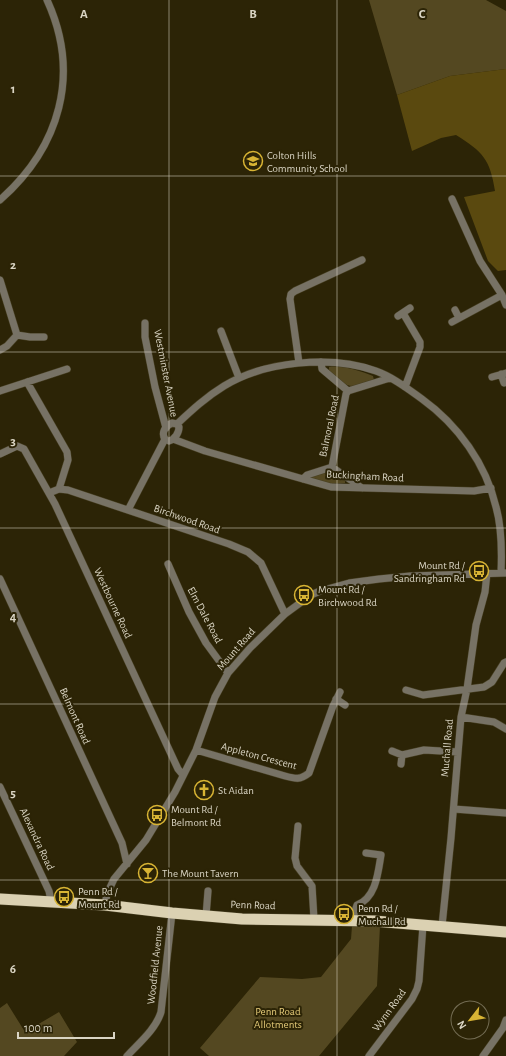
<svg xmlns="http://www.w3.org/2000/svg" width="506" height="1056" viewBox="0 0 506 1056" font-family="'Alegreya Sans',sans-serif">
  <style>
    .green { fill: #544821 }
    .forest { fill: #5a490f }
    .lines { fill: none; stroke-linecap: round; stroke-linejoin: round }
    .minor-casing { stroke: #484024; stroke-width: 8 }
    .trunk-casing { stroke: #484024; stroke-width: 12 }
    .minor { stroke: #777265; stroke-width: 7 }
    .trunk { stroke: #dbd1b2; stroke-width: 11 }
    .grid { fill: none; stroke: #dad5c4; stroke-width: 1; stroke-opacity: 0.55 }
    .labels { text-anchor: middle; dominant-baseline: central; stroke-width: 4; stroke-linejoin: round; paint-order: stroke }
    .poi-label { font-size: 11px; fill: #dad5c4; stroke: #2c2406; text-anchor: start }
    .street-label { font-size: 11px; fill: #dad5c4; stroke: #2c2406 }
    .park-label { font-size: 11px; fill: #e5cb79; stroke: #2c2406 }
    .grid-label { font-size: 13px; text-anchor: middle; font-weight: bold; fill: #dad5c4; stroke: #2c2406; stroke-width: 4; stroke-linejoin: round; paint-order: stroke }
  </style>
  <rect width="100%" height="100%" fill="#2c2406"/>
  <path class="green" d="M369,0H486L506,11V69L450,76L397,95Z
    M329,367C342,365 360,371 373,376L374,380C347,389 350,389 329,371Z
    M331,471L345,479V483L329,484L312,479V476Z
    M352,926H380L377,986L319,1056H209L200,1048L260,977L302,979L321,977L351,939Z
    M7,1003L25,1032L59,1012L77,1042L64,1056H0V1008Z"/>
  <path class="forest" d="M506,69V270L498,271L488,261L464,197L495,191C490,159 483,152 456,135L441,138L412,151L397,95L450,76Z"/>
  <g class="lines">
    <defs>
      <path id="minor" d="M452,199L480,261L502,295L506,305
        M0,200C60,147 81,74 47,0
        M0,280L17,335L7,346L0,350
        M455,310L459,318
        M403,313L420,342V347L405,387
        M398,316L410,308
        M452,322L502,295
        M145,323V337L155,387L166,428
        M221,331L239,378
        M17,335L30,337H44
        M321,362L322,369L348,391L390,378
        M299,363L290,299L291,294L295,291L362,260
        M501,374L504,383
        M492,377L506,373
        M27,382L67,452L68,460L59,489
        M0,391L67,369
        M177,424C192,410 206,397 224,386C265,361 331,355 376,371C393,377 408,389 422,399C458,425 486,464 496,507C502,528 502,550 501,573
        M165,439C161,433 165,426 172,423L177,424
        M173,439L205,451L331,487L474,491L491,488
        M169,441C175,439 179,433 179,427L177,424
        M0,454L17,446L24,449L55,504L178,769L183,775
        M332,467L346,394L348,391
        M303,479L307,475L332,467L362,488
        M49,493L59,489L68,490L229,544L248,552L261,563L285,614
        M128,510L165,439
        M168,564L189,612L206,643L228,673
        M0,579L122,843L127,864
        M406,690L423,695L484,687L492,682L504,663L506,662
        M336,699L345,705
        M461,717L494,722L506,729
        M196,750L285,776C296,779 300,780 309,773L333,706L340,692
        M392,751L402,755L401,764
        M402,755L424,750L458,752
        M0,787L49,891L51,901
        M454,809L506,813
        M298,826L295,858L297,866L312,886L314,919
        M105,905L107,894L114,879L146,840L175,792L196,750L215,697L228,673L250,648L285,614L311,595L320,591L349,583L379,579L410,576L506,573
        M206,916L208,891
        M352,920L357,905C376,898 378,873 381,855L366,853
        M442,926L451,838L461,717L467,689L476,625L485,592L487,573
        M127,1056C139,1043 156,1029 161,1012L172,913
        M369,1056L412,999L417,989L419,981L423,925
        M483,1056L503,1028L506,1020"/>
      <path id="trunk" d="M0,899L105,905L172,913L242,919L374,921L506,932"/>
    </defs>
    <use href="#minor" class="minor-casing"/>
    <use href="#trunk" class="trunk-casing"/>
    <use href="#minor" class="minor"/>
    <use href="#trunk" class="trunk"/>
  </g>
  <path class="grid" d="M169,0V1056M337,0V1056M0,176H506M0,352H506M0,528H506M0,704H506M0,880H506"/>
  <defs>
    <symbol id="school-ring" viewBox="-11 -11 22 22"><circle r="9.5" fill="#2c2406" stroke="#d8b434" stroke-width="1.5"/><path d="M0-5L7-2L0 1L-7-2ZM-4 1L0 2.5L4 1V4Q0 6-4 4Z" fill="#d8b434"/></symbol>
    <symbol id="bus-ring" viewBox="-11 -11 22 22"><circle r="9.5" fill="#2c2406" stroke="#d8b434" stroke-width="1.5"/><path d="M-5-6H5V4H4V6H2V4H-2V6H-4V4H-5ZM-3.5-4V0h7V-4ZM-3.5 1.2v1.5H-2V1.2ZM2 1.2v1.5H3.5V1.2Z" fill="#d8b434"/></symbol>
    <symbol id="church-ring" viewBox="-11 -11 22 22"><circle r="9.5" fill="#2c2406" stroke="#d8b434" stroke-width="1.5"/><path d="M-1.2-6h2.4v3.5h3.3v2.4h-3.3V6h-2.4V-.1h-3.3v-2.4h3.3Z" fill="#d8b434"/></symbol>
    <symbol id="bar-ring" viewBox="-11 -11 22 22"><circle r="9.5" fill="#2c2406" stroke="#d8b434" stroke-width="1.5"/><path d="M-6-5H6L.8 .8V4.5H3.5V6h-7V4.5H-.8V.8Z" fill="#d8b434"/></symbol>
  </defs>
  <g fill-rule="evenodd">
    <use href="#school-ring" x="242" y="150" width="22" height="22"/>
    <use href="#bus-ring" x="468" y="560" width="22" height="22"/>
    <use href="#bus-ring" x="293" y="584" width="22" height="22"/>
    <use href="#church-ring" x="193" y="779" width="22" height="22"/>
    <use href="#bus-ring" x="146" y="804" width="22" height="22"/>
    <use href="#bar-ring" x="137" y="862" width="22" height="22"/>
    <use href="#bus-ring" x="53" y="886" width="22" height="22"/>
    <use href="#bus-ring" x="333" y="903" width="22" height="22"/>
  </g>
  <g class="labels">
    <g class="poi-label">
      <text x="267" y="155">Colton Hills<tspan x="267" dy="13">Community School</tspan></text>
      <text x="465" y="565" text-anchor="end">Mount Rd /<tspan x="465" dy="13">Sandringham Rd</tspan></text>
      <text x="318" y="589">Mount Rd /<tspan x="318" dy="13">Birchwood Rd</tspan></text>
      <text x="218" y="790">St Aidan</text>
      <text x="171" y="809">Mount Rd /<tspan x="171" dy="13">Belmont Rd</tspan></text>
      <text x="162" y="873">The Mount Tavern</text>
      <text x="78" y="891">Penn Rd /<tspan x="78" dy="13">Mount Rd</tspan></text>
      <text x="358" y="908">Penn Rd /<tspan x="358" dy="13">Muchall Rd</tspan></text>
    </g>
    <g class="street-label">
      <text transform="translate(166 373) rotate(79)">Westminster Avenue</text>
      <text transform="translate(329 426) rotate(-78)">Balmoral Road</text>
      <text transform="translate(365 476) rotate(3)">Buckingham Road</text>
      <text transform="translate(187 519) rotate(19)">Birchwood Road</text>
      <text transform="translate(113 603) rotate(65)">Westbourne Road</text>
      <text transform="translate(205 615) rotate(62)">Elm Dale Road</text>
      <text transform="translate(236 649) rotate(-49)">Mount Road</text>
      <text transform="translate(75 716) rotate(66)">Belmont Road</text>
      <text transform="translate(447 748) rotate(-85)">Muchall Road</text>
      <text transform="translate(259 756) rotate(15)">Appleton Crescent</text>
      <text transform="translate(37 839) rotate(65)">Alexandra Road</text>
      <text transform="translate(253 905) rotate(2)">Penn Road</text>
      <text transform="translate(155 965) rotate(-84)">Woodfield Avenue</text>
      <text transform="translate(389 1010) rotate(-54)">Wynn Road</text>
    </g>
    <g class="park-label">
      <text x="278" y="1011">Penn Road<tspan x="278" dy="13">Allotments</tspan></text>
    </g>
  </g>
  <g class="grid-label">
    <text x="84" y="18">A</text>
    <text x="253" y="18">B</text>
    <text x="422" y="18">C</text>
    <text x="13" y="93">1</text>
    <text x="13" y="269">2</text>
    <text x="13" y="445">3</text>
    <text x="13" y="621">4</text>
    <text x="13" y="797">5</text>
    <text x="13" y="973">6</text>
  </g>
  <g transform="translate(470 1020) rotate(239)"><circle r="19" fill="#2c2406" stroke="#726b52"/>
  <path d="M0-3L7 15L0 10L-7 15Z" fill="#d8b434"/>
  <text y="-6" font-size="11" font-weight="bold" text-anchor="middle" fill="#dad5c4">N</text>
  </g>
  <path d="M18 1032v6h96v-6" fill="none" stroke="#dad5c4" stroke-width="2"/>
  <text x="24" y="1032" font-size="12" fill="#dad5c4" stroke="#2c2406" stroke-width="3" paint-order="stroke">100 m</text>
</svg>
